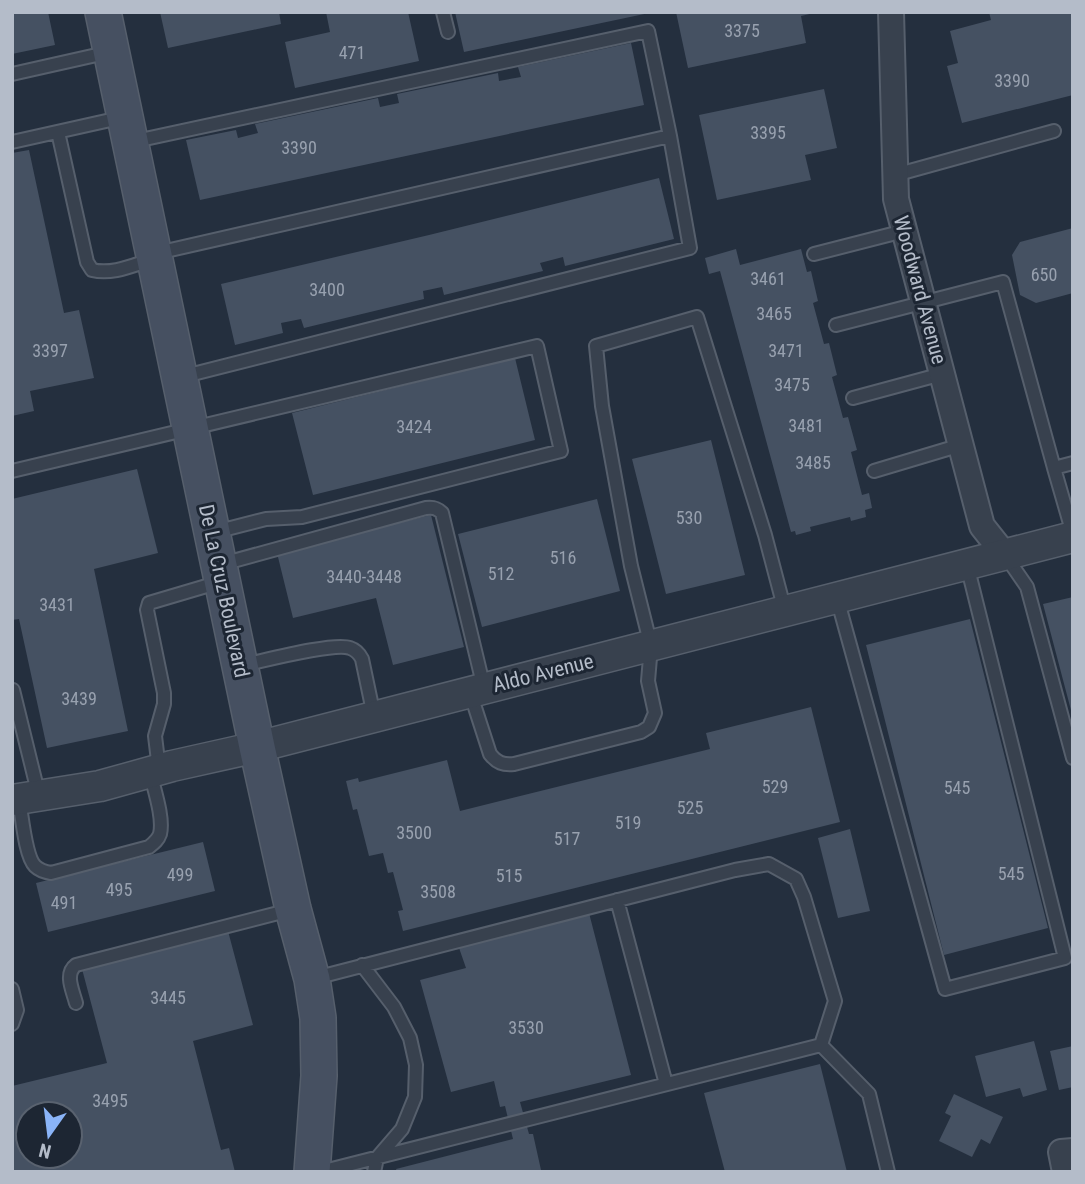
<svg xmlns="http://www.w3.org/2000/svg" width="1085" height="1184" viewBox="0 0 1085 1184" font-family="'Roboto Condensed',sans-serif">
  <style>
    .building { fill: #455162; fill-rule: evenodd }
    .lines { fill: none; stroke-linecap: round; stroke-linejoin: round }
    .service-casing { stroke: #565f6c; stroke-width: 16 }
    .minor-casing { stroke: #565f6c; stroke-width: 28 }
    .tertiary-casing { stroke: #565f6c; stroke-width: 33 }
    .secondary-casing { stroke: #565f6c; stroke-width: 38 }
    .service { stroke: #38414e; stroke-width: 12 }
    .minor { stroke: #38414e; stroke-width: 24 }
    .tertiary { stroke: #38414e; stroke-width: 30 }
    .secondary { stroke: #465061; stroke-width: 35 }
    .labels { text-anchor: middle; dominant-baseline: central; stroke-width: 6; stroke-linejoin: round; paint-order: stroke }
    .number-label { font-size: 18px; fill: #98a1af }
    .street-label { font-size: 21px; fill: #b4bcc9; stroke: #1d2633 }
  </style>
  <rect width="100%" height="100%" fill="#242f3e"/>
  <path class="building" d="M12,12H48L55,45L12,54Z
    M160,12H279L281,24L168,48Z
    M326,12H408L419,61L295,88L285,42L330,32Z
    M455,12H649V13L464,52Z
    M676,12H814V13L801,16L806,43L688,68Z
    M989,12H1073V95L962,123L947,66L958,63L950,31L991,20Z
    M631,43L644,105L200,200L186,140L236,130L238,138L258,133L255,124L378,98L380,107L399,103L397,94L498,73L499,81L521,77L518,67Z
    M824,89L837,148L805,155L811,180L717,200L699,115Z
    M29,150L64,313L79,310L94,378L30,391L34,411L12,416V153Z
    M659,178L674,239L565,266L563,257L540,263L543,271L444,295L442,287L423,291L424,299L304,328L301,319L281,323L283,333L235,345L221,284L429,235Z
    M1073,228V293L1036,303L1020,295L1012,255L1020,242Z
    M736,249L740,265L801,249L807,272L811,271L818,301L813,303L824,344L829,343L837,375L832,377L843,418L848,417L857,450L851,452L862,495L869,493L872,508L865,510L866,517L851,521L850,517L810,527L811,531L796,535L795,531L791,532L720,271L709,274L705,258Z
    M515,358L535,440L313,495L292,413Z
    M711,440L745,575L666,594L632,459Z
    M137,469L158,553L94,569L128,731L47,748L19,619L12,620V499Z
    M597,499L620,591L482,627L458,534Z
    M431,515L464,647L393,665L376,598L293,618L277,553Z
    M1073,597V714H1072L1043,604Z
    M970,619L1048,928L944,955L866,645Z
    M811,707L840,822L403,931L398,911L403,910L393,872L388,873L383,853L369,856L357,809L353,810L346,781L358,778L359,782L447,760L460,811L710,749L706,733Z
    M850,829L870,911L838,918L818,838Z
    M203,842L215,891L48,932L36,883Z
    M589,913L631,1075L520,1102L529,1134H533L541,1170L535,1172H397L396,1169L513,1139L505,1106L500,1107L494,1081L451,1092L420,980L466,968L458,945Z
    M228,931L253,1025L193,1041L221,1150L229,1148L235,1172H12V1086L107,1063L82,969ZM28,1114H70V1156H28Z
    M1034,1041L1047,1090L1023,1097L1020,1088L986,1097L975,1056Z
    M1073,1046V1087L1059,1090L1050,1051Z
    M820,1064L847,1172H725L704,1093Z
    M954,1094L1003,1117L990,1144L981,1139L972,1157L939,1141L951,1116L945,1113Z"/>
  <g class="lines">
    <defs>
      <path id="service" d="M443,12L448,32
        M12,74L110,52
        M58,132L87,262L92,270C113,275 133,265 153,259
        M12,142L124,117
        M131,142L648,31L670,136
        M895,175L1054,131
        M157,253L670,136L690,248L181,377
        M814,254L904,231
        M836,325L1003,282L1054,468
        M853,398L942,374
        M1073,463L1054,468L1073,534
        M12,471L537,346L561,451L302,517L266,519L215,532
        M874,471L961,445
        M1005,555L1027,587L1073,758
        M222,564L426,508C433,507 437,508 442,513L484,688
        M837,598L945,989L1065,958L967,565
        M243,665C263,661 334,642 350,648C356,650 359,653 362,659L374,716
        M13,690L39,796
        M470,692L490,754C497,763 503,765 514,764L641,732L649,727L655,713L648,681L651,646L631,566L602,406L596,346L697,317L765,535L785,611
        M159,769L155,736L164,704V693L147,610L149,603L220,582
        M19,800C22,815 25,856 35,866C39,870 45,872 51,873L149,847C154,843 158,840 160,834C164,818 154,789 150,772
        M617,900L666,1084
        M362,965L394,1007L410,1038L416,1065L415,1097L402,1129L377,1158L374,1172
        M315,978L735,870L769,864L796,879L804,897L835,1001L821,1045L869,1094L888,1172
        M12,989L17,1010L12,1024
        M76,1003C73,991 64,974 76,965L290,910
        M320,1172L821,1045"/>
      <path id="minor" d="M891,12L896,199L982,526L1005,555
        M1065,1172L1061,1152L1073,1151"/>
      <path id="tertiary" d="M12,800L100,786L172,766L257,747L1073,537"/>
      <path id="secondary" d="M103,12L257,747L293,909L312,979L318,1018L319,1076L312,1172"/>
    </defs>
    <use href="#service" class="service-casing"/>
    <use href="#minor" class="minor-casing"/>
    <use href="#tertiary" class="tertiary-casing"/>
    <use href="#secondary" class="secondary-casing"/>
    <use href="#service" class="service"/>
    <use href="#minor" class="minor"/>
    <use href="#tertiary" class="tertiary"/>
    <use href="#secondary" class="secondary"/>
  </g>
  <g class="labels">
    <g class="number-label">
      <text x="742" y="30">3375</text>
      <text x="352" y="52">471</text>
      <text x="1012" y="80">3390</text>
      <text x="768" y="132">3395</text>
      <text x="299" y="147">3390</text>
      <text x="1044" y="274">650</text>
      <text x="768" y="278">3461</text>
      <text x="327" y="289">3400</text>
      <text x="774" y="313">3465</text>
      <text x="50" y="350">3397</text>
      <text x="786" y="350">3471</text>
      <text x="792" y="384">3475</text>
      <text x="806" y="425">3481</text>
      <text x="414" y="426">3424</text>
      <text x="813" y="462">3485</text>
      <text x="689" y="517">530</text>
      <text x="563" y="557">516</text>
      <text x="501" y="573">512</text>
      <text x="364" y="576">3440-3448</text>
      <text x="57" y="604">3431</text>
      <text x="79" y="698">3439</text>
      <text x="775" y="786">529</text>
      <text x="957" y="787">545</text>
      <text x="690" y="807">525</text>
      <text x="628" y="822">519</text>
      <text x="414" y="832">3500</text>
      <text x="567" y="838">517</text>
      <text x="1011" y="873">545</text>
      <text x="180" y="874">499</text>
      <text x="509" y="875">515</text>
      <text x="119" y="889">495</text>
      <text x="438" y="891">3508</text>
      <text x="64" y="902">491</text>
      <text x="168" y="997">3445</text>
      <text x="526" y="1027">3530</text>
      <text x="110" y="1100">3495</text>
    </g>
    <g class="street-label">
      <text transform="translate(920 290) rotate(75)">Woodward Avenue</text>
      <text transform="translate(224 591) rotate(78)">De La Cruz Boulevard</text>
      <text transform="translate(543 673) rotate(-14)">Aldo Avenue</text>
    </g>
  </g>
  <rect width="1085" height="1184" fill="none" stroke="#b4bcc9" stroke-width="28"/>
  <g transform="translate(49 1135) rotate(194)"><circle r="33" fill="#1d2633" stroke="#59626f" stroke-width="2"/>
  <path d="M0-5L12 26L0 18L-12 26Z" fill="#8ab4f8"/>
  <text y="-10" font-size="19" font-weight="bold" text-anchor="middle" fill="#b4bcc9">N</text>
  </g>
</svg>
